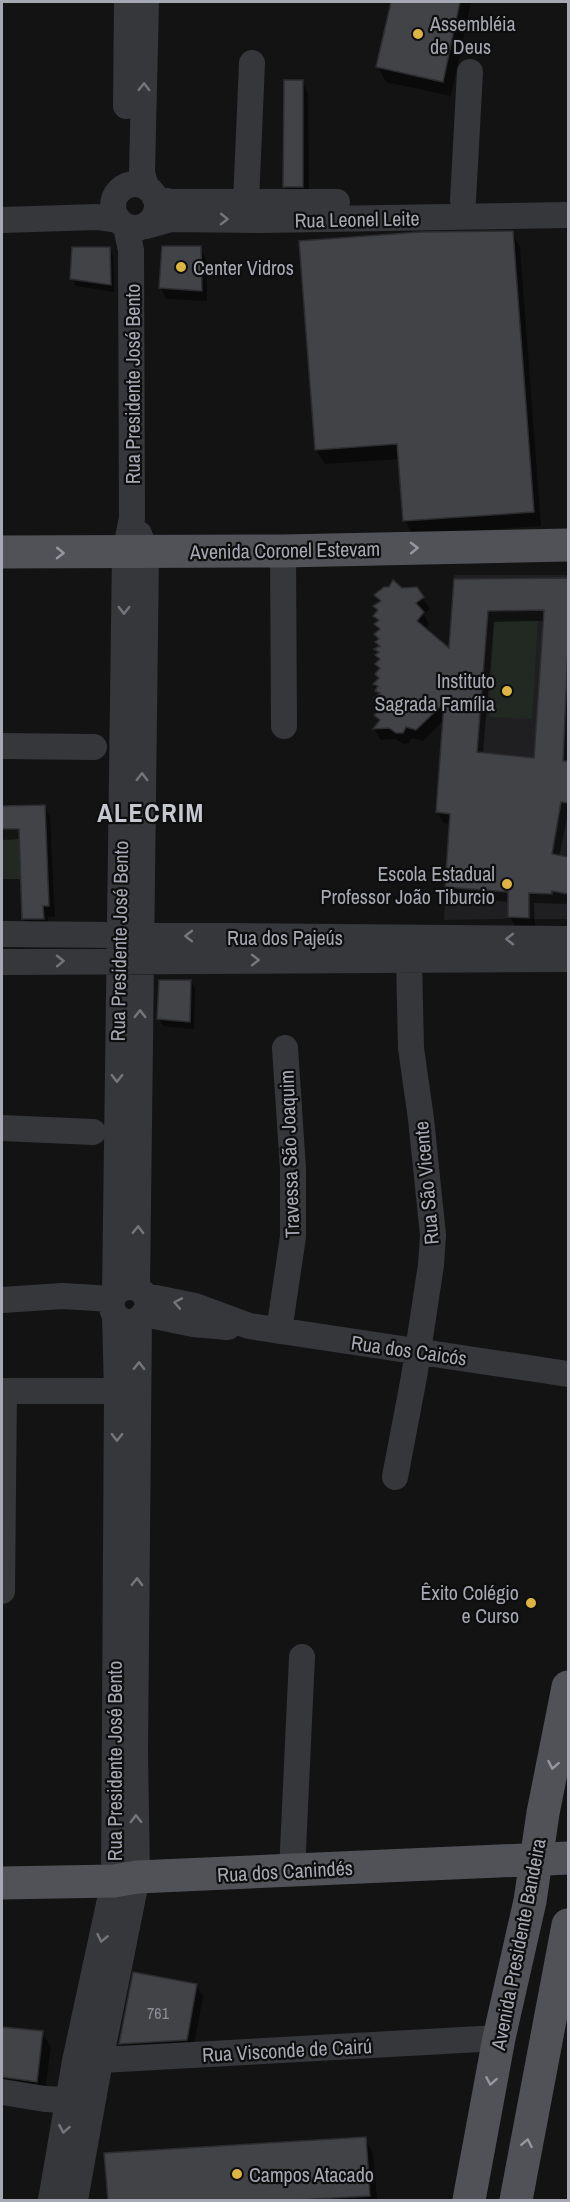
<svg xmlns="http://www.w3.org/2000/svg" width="570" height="2202" viewBox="0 0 570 2202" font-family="'Archivo Narrow',sans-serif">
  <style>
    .built { fill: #1f1f21 }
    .pitch { fill: #222923 }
    .shadow { fill: #0007; fill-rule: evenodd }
    .building { fill: #424347; stroke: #2d2d30; stroke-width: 1.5; fill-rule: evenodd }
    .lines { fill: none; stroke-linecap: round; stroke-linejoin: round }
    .minor { stroke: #36373b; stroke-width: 26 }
    .major { stroke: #515258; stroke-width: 33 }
    .oneway { stroke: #74767d }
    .oneway2 { stroke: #9598a1 }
    .poi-dot { fill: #ddb542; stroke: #0e0e0f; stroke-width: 2 }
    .labels { text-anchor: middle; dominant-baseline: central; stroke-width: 4.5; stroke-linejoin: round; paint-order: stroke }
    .number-label { font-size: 16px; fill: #8d9098 }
    .poi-label { font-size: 20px; fill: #a6a9b3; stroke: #0e0e0f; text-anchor: start }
    .street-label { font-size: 20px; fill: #a6a9b3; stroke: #0e0e0f }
    .district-label { font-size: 26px; font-weight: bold; letter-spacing: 1.5px; fill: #c6c8d0; stroke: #0e0e0f }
  </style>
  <rect width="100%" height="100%" fill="#131314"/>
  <path class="built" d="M454,575H568V919H533L529,917H513L502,919L444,920L450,814L436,812Z"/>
  <path class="pitch" d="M494,620H538L532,719L489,717Z
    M2,829H19L21,879H2Z"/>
  <path class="shadow" d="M392,2H471L451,96L386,82L378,67Z
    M302,82L308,93L309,198H291L285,187Z
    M512,232L520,247L541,526L413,535L405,521L400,459L325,464L316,450Z
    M200,248L206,259L207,301L167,299L160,287Z
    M109,249L113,256L114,292L76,286L72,279Z
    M568,580V813L559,857L568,859V904L534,903L535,928H516L510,917L509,902L453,897L447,886L451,824L444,823L437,812L445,719L423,741L412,738L409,743L403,744L396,739L381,740L374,729L380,722L376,715L380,712L377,706L379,704L375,698L379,695L375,684L380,680L377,674L381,670L377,664L380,661L376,655L379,653L376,650L380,648L377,642L380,640L376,634L380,631L376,625L379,622L375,616L378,613L375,607L380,603L376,596L416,588L430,609L424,614L429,624L425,630L450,651L455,581ZM544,621L536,759L483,754L494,622Z
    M44,806L50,817L55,917H48L49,930H30L24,919L21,839L2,840V808Z
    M191,981L195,989L194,1029L163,1026L159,1018Z
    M196,1985L203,1996L193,2051L127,2055L121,2044Z
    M2,2029L42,2033L51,2047L44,2096L2,2095Z
    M365,2139L373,2153L377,2200H109L106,2154Z"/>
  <path class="building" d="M391,2H460L443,82L376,67Z
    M284,80H303V187H283Z
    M513,231L534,512L403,521L397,444L315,450L299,241L420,232Z
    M162,246H201L202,291L159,288Z
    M72,247H110L111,285L70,279Z
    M568,578V648L563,761H568V803L561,802L552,854L568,857V894L552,891V894L529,893V918L508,917V892L445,887L450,814L436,812L444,703L416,730L406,727L403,733H396L389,728L373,729L380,720L374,715L381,709L375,706L380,702L374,698L380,693L375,691L378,686L373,684L379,678L375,674L380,668L375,664L380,659L375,655L379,652L374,649L380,646L375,642L379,639L374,634L380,629L374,624L379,620L373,616L378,610L373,606L381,601L374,595L384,587H389L393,580L402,588L417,587L424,597L416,603L424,612L417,621L449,648L454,579ZM544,610L534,758L477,752L488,611Z
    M45,805L49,906H43L44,919H22L19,829H2V806Z
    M159,980H191L190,1022L157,1019Z
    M133,1972L197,1984L187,2040L119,2044Z
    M2,2027L43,2031L37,2082L2,2077Z
    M366,2137L370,2196L295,2200H108L104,2153Z"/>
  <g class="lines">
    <path class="minor" d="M126,106L127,2
      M113 206a22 22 0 1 1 44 0a22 22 0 1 1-44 0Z
      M146,187L142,172L146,2
      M155,198L171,202H337
      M463,200L470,72
      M246,202L252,63
      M2,220L97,217L118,220
      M146,226L171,219L262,220L568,215
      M283,551L284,726
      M2,746L94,747
      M2,934L568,939
      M2,962L568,959
      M2,1128L93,1132
      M137,1288L146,552L139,534
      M115,1293L125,552L132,518L131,250L126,227
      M146,1296L195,1306L249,1326L568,1374
      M2,1300L63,1296L112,1299
      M145,1314L193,1324L228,1327
      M279,1331L293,1237V1169L285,1048
      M2,1391H117
      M395,1477L414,1377L431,1265L433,1235L421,1119L411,1048L409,959
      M2,1591L4,1391
      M292,1871L302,1657
      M83,2061L499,2038
      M2,2092L45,2099L84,2101
      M51,2200L75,2061L114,1881L117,1391L115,1316C99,1285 148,1274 148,1308L139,1320L126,1323L115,1316
      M75,2200L100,2061L137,1877L135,1751L139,1320"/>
    <path class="major" d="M2,552L283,551L568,545
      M2,1883L114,1881L137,1877L568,1858
      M469,2200L499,2038L530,1901L543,1813L568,1687
      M516,2200L568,1925"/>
  </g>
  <defs><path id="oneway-chevron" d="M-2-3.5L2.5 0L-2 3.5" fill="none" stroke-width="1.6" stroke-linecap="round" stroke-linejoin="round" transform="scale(1.5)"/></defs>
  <g class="oneway">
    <use href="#oneway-chevron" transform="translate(144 87) rotate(-89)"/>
    <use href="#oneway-chevron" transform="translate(224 219) rotate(1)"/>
    <use href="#oneway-chevron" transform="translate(124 610) rotate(91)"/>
    <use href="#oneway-chevron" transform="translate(142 777) rotate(-89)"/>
    <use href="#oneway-chevron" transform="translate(189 936) rotate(-180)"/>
    <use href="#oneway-chevron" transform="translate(510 939) rotate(-180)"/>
    <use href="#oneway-chevron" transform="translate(255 960)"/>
    <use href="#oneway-chevron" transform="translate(60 961) rotate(-1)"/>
    <use href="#oneway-chevron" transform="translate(140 1014) rotate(-89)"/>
    <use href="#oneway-chevron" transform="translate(117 1078) rotate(91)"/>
    <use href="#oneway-chevron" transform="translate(138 1230) rotate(-89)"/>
    <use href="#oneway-chevron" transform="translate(178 1303) rotate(-169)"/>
    <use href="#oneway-chevron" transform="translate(139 1366) rotate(-89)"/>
    <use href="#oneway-chevron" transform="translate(117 1437) rotate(91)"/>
    <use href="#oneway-chevron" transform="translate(137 1582) rotate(-89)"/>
    <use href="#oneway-chevron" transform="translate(136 1819) rotate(-91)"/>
    <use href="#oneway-chevron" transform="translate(102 1938) rotate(102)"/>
    <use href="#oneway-chevron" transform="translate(64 2129) rotate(100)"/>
  </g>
  <g class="oneway2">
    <use href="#oneway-chevron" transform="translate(414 548) rotate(-1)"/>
    <use href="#oneway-chevron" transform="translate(60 553) rotate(1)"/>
    <use href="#oneway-chevron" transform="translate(553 1765) rotate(101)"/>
    <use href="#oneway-chevron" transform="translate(491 2081) rotate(100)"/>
    <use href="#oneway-chevron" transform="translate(527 2143) rotate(-79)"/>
  </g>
  <g class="poi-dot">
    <circle cx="418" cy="34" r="6"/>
    <circle cx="181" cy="267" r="6"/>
    <circle cx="507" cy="691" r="6"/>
    <circle cx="507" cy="884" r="6"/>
    <circle cx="531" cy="1603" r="6"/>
    <circle cx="237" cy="2174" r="6"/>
  </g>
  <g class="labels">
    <g class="number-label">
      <text x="158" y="2013">761</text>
    </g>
    <g class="poi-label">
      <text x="430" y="23">Assembléia<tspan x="430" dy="23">de Deus</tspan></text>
      <text x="193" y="267">Center Vidros</text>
      <text x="495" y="680" text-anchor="end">Instituto<tspan x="495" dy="23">Sagrada Família</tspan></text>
      <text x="495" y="873" text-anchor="end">Escola Estadual<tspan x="495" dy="23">Professor João Tiburcio</tspan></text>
      <text x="519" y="1592" text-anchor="end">Êxito Colégio<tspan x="519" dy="23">e Curso</tspan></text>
      <text x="249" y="2174">Campos Atacado</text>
    </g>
    <g class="street-label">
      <text transform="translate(357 219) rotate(-1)">Rua Leonel Leite</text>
      <text transform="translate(132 384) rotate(-90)">Rua Presidente José Bento</text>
      <text transform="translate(285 550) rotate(-1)">Avenida Coronel Estevam</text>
      <text x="285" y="937">Rua dos Pajeús</text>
      <text transform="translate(119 941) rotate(-89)">Rua Presidente José Bento</text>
      <text transform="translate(289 1154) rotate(-92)">Travessa São Joaquim</text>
      <text transform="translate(426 1183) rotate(-95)">Rua São Vicente</text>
      <text transform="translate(409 1350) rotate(8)">Rua dos Caicós</text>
      <text transform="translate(114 1761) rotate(-90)">Rua Presidente José Bento</text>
      <text transform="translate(285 1871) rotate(-3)">Rua dos Canindés</text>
      <text transform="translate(518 1944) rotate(-79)">Avenida Presidente Bandeira</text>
      <text transform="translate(287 2050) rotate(-3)">Rua Visconde de Cairú</text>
    </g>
    <g class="district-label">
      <text x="151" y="812">ALECRIM</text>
    </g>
  </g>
  <rect width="570" height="2202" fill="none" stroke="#a6a9b3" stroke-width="6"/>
</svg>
